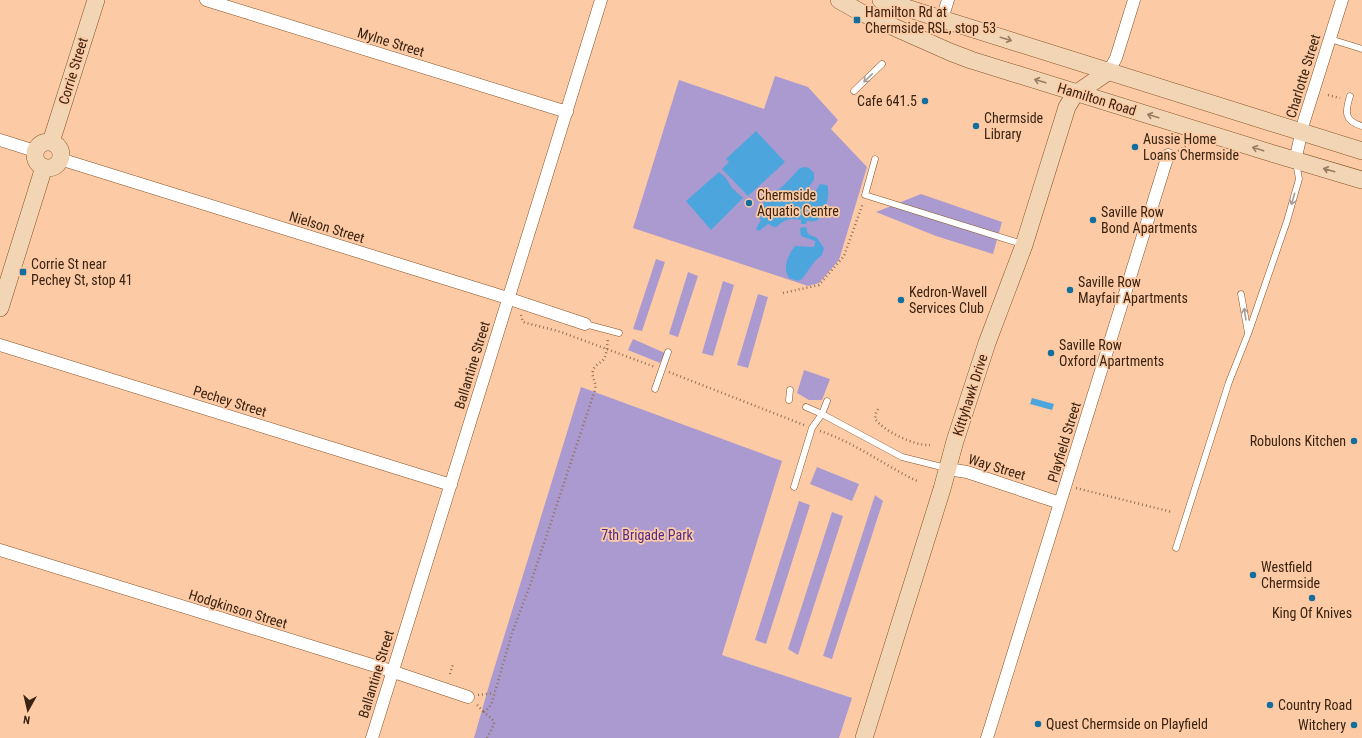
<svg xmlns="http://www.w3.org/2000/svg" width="1362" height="738" viewBox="0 0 1362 738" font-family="'Roboto Condensed',sans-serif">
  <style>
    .green { fill: #ab9acf }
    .water { fill: #4ca5dd }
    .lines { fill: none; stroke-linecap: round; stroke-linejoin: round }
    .lane-casing { stroke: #865123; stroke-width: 7 }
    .street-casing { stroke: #865123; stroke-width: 13 }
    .secondary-casing { stroke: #865123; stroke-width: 18 }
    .path { stroke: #937055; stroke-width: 2.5; stroke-dasharray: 1 3; stroke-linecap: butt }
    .lane { stroke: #fff; stroke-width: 6 }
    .street { stroke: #fff; stroke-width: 12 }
    .secondary { stroke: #f1d5b4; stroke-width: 17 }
    .oneway { stroke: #967c62 }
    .oneway2 { stroke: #a69c94 }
    .poi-dot { fill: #146e9d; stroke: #fccba6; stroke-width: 1.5 }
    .labels { text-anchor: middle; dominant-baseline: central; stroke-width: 3.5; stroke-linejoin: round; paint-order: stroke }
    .poi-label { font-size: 14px; fill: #3a2311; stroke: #fccba6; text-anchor: start }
    .street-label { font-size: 14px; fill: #3a2311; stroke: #fccba6 }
    .park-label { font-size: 14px; fill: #532b88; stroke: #fccba6 }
  </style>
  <rect width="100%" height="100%" fill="#fccba6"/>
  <path class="green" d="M775,76L808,87L838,120L831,129L867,167L839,260L819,283L808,286L633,228L679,80L764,109Z
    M921,194L1002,222L993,254L936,236L876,212Z
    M656,259L665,262L642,331L633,329Z
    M688,272L698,276L678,337L669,334Z
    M723,281L734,285L713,356L702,353Z
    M758,294L768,297L748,368L737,365Z
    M633,339L665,353L660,363L628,350Z
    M804,370L830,379L822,400H809L797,393Z
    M581,387L782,461L722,655L852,698L839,738H474L490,682Z
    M817,467L859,484L852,501L810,484Z
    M875,495L883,501L832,659L823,656Z
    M799,501L810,505L766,644L755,640Z
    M832,512L843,516L798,655L788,649Z"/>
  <path class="water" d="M756,131L785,162L748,196L722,169L729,162L726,159Z
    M805,167L809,168L814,173V180L807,189L813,195L820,184L827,185C831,192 825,217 816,221C813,222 810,221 807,221L806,224H801V220C791,218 784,219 777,227H774L768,224L759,231L756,229L761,220L758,217L759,208L771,195L783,186L800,168Z
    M719,172L726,178L732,188L743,198L711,230L686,201Z
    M806,227L808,234L817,238L824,248L822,255L815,261L802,279L798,281L789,278C782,268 788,255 795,246L813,247L815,245V241L801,236L800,228Z
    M1032,398L1054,404L1052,410L1030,404Z"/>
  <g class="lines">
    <defs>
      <path id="lane" d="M1330,39L1362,49
        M854,91L882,64
        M1350,96C1345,112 1344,121 1362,126
        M875,159L865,195L1022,244
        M1241,294L1248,333
        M585,324L619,333
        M655,389L668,352
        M789,400L790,390
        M806,407L822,414L902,457L946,468
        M794,487L812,428L822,414L827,401
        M1176,548L1229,382L1248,334L1287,221L1299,179L1296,162"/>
      <path id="street" d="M206,0L567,112
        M942,19L948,0
        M1109,71L1116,58L1134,0
        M0,140L35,151
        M60,159L501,296L585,324
        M1295,161L1304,121L1342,0
        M0,345L451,485
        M948,469L967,472L1060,503
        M0,550L385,669L468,697
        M372,738L601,0
        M987,738L1168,155"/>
      <path id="secondary" d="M839,0L860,12L950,52L971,60L1271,153L1362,180
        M881,0L1362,151
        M35 155a13 13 0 1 1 26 0a13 13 0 1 1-26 0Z
        M51,142L96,0
        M0,308L44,167
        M864,738L942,489L955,441L987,343L1024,245L1067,107L1073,97L1077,93L1109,71"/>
    </defs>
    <use href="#lane" class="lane-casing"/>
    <use href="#street" class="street-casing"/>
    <use href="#secondary" class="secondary-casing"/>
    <path class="path" d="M1328,95L1340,98
      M1178,151L1190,143
      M783,293L819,285L844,256L863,203
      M521,315L523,322L561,332L655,367
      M669,372L804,425
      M878,409L876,413L875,419C884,431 914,446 930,445
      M820,431C856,443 885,466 919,482
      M1076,488L1172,512
      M450,674L453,664
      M478,695L494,693
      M477,705L484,712
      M487,738L494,724V721L484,712L489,708L492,702L512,633L530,585L595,390C597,382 591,377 593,371C594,365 601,363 604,359C607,353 607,345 608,339"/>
    <use href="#lane" class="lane"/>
    <use href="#street" class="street"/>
    <use href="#secondary" class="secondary"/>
  </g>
  <defs><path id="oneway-shaft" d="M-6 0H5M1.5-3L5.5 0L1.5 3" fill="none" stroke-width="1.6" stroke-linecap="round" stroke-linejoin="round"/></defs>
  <g class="oneway">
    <use href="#oneway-shaft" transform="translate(1006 39) rotate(17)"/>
    <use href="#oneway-shaft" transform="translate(1040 81) rotate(-163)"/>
    <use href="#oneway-shaft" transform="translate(1153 116) rotate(-163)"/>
    <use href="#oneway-shaft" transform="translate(1258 149) rotate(-162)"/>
    <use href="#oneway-shaft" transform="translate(1329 170) rotate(-164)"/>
  </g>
  <g class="oneway2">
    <use href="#oneway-shaft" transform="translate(868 78) rotate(136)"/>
    <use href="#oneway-shaft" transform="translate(1293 199) rotate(106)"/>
    <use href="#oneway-shaft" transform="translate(1245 314) rotate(-99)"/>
  </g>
  <g class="poi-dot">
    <rect x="853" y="16" width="8" height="8" rx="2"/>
    <circle cx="925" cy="101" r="4"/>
    <circle cx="976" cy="126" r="4"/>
    <circle cx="1135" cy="147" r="4"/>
    <circle cx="749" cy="203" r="4"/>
    <circle cx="1093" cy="220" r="4"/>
    <rect x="19" y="268" width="8" height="8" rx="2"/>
    <circle cx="1070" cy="290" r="4"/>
    <circle cx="901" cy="300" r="4"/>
    <circle cx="1051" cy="353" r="4"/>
    <circle cx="1354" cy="441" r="4"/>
    <circle cx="1253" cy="575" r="4"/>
    <circle cx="1312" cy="598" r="4"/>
    <circle cx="1270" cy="705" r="4"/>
    <circle cx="1038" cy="724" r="4"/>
    <circle cx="1354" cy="725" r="4"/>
  </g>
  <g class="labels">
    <g class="poi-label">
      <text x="865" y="12">Hamilton Rd at<tspan x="865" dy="16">Chermside RSL, stop 53</tspan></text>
      <text x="917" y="101" text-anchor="end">Cafe 641.5</text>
      <text x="984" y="118">Chermside<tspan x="984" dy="16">Library</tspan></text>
      <text x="1143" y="139">Aussie Home<tspan x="1143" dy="16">Loans Chermside</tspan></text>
      <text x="757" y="195">Chermside<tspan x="757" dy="16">Aquatic Centre</tspan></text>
      <text x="1101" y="212">Saville Row<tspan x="1101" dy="16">Bond Apartments</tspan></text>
      <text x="31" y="264">Corrie St near<tspan x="31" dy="16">Pechey St, stop 41</tspan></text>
      <text x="1078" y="282">Saville Row<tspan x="1078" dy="16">Mayfair Apartments</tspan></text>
      <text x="909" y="292">Kedron-Wavell<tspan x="909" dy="16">Services Club</tspan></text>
      <text x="1059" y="345">Saville Row<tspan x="1059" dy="16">Oxford Apartments</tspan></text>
      <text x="1346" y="441" text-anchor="end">Robulons Kitchen</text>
      <text x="1261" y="567">Westfield<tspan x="1261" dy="16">Chermside</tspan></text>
      <text x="1312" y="613" text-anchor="middle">King Of Knives</text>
      <text x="1278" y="705">Country Road</text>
      <text x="1046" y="724">Quest Chermside on Playfield</text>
      <text x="1346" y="725" text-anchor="end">Witchery</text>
    </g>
    <g class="street-label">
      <text transform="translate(391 42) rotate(17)">Mylne Street</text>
      <text transform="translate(73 71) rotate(-73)">Corrie Street</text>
      <text transform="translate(1303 76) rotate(-73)">Charlotte Street</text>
      <text transform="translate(1097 99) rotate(17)">Hamilton Road</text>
      <text transform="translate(327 227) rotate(17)">Nielson Street</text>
      <text transform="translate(472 365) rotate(-73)">Ballantine Street</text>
      <text transform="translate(970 395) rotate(-72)">Kittyhawk Drive</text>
      <text transform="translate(230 401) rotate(17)">Pechey Street</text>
      <text transform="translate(1064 442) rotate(-73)">Playfield Street</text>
      <text transform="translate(997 467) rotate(17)">Way Street</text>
      <text transform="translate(238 609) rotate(17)">Hodgkinson Street</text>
      <text transform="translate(376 674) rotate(-73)">Ballantine Street</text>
    </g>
    <g class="park-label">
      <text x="647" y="535">7th Brigade Park</text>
    </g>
  </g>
  <g transform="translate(28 710) rotate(188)" stroke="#fccba6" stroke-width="3" paint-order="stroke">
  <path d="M0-3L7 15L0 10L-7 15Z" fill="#3a2311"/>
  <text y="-6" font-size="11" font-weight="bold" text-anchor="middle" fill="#3a2311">N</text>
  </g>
</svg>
